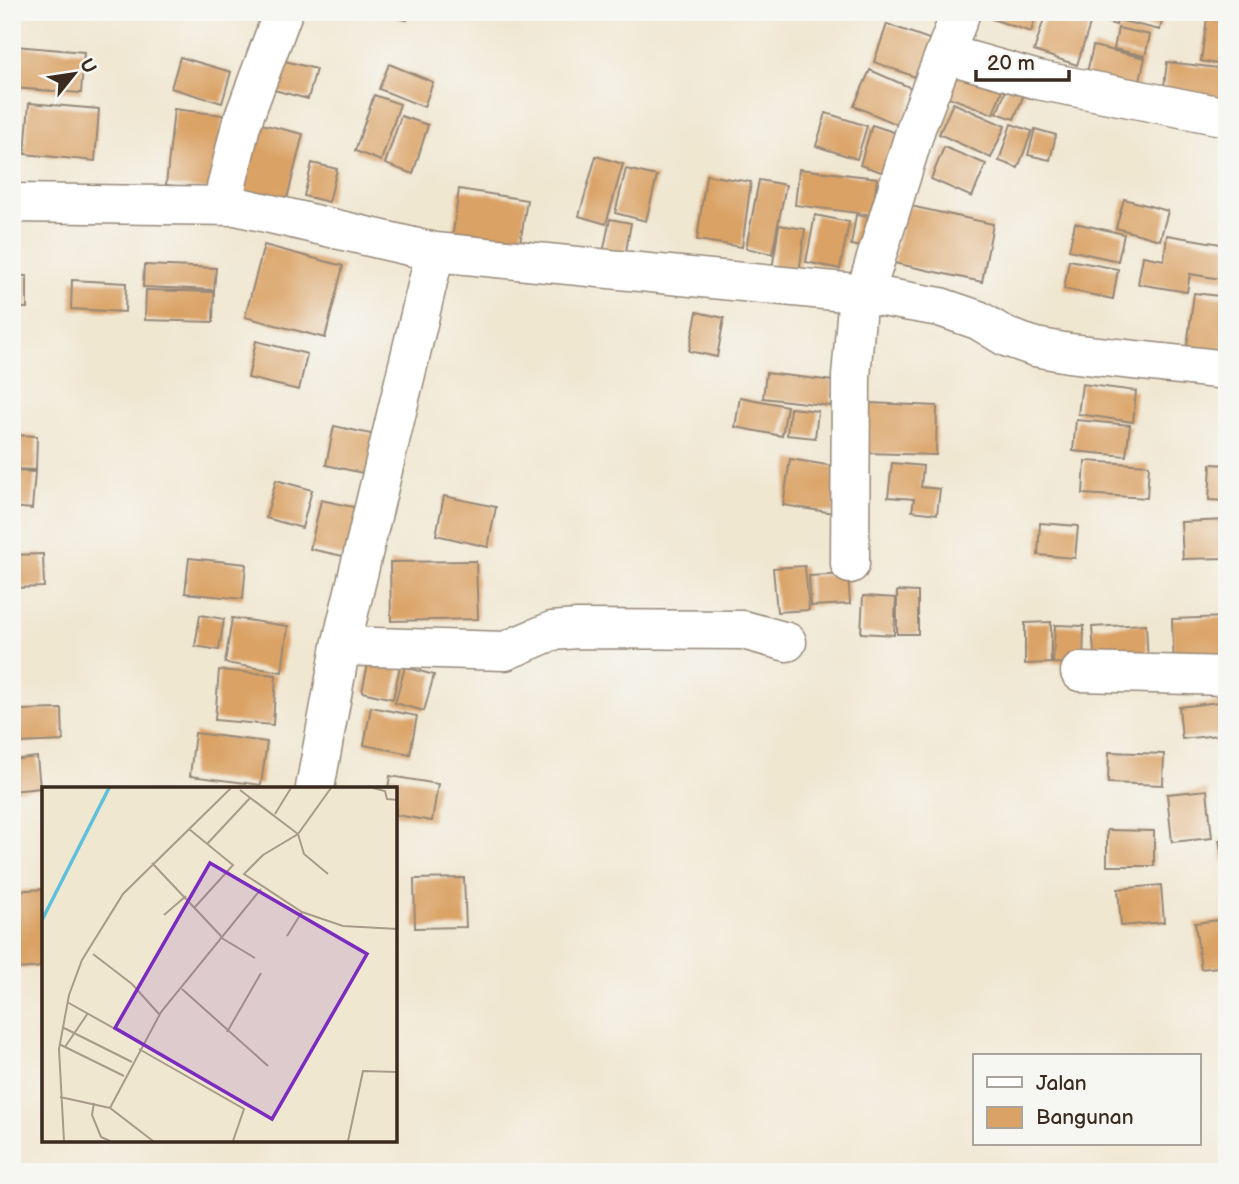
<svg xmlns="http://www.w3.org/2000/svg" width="1239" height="1184" viewBox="0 0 1239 1184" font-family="'Balsamiq Sans',sans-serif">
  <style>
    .building { fill: #daa265 }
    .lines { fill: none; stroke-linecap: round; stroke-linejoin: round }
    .minor-casing { stroke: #968878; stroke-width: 41 }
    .minor { stroke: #fff; stroke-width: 38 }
    .inset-river { fill: none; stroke: #5ec0dd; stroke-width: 3.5 }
    .inset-road { fill: none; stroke: #a89b89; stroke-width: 2 }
    .view { fill: #7b2cbf; fill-opacity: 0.15; stroke: #7b2cbf; stroke-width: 3.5 }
    .inset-edge { fill: none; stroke: #3b2a1e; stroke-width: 3.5 }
  </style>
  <rect width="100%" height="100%" fill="#f6f6f2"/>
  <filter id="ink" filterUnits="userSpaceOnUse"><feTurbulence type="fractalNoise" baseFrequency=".0143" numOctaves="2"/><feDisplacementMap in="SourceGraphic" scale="14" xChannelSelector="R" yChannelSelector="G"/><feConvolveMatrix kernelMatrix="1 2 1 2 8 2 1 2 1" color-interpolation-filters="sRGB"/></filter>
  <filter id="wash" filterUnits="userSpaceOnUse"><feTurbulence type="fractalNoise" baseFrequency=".00686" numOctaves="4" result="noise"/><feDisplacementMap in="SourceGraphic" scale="28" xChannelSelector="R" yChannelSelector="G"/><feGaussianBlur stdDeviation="1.57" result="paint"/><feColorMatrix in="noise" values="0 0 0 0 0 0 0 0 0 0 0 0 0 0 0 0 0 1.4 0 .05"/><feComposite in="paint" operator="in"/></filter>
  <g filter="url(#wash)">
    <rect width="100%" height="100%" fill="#f0e7d1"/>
    <g id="blocks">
      <path class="building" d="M372,12H409L407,20Z
        M907,12H958L955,26Z
        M971,12H1037L1031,32Z
        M1046,12H1094L1077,65L1034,51Z
        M1098,12H1120L1116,25L1096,19Z
        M1124,12H1164L1160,30L1122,21Z
        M1207,18L1227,22V66L1201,61Z
        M887,24L943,44L929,82L874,62Z
        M1118,28L1150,35L1145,56L1114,49Z
        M15,46L84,52L81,93L12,88Z
        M1093,46L1145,58L1136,98L1084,86Z
        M180,57L231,72L222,103L171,88Z
        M277,59L316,69L308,99L270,89Z
        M1167,62L1227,69V111L1162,102Z
        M389,64L433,82L424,107L379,89Z
        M958,64L1005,82L993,114L946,96Z
        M870,70L916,90L901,126L854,106Z
        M1008,85L1025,92L1014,119L997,113Z
        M374,95L400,104L381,161L355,151Z
        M29,103L99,109L95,161L25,154Z
        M953,103L1005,126L991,158L939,134Z
        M174,109L223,115L215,191L166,185Z
        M826,113L867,126L857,159L816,146Z
        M401,116L428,125L413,174L385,164Z
        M249,121L303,134L285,207L232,194Z
        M1011,124L1032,131L1018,168L999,161Z
        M872,125L909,137L897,177L860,165Z
        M1035,129L1056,135L1050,160L1028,155Z
        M944,147L986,164L972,197L931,179Z
        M596,156L623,164L606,224L579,216Z
        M312,163L337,169L329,202L304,196Z
        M626,169L657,176L646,221L615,213Z
        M799,169L877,178L873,215L795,205Z
        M706,175L751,182L742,247L697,240Z
        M759,180L786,185L772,254L746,248Z
        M459,189L527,200L519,250L452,240Z
        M1124,199L1168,211L1160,240L1116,228Z
        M906,205L993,224L982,282L894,263Z
        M815,215L849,222L840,269L806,262Z
        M856,215L877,218L872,249L851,245Z
        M610,219L631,223L625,257L603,253Z
        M1075,223L1124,234L1118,261L1069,250Z
        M779,225L805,229L799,273L772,269Z
        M1167,235L1227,245V280L1190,274L1187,292L1138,284L1143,256L1164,260Z
        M264,245L343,266L325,338L245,317Z
        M1069,260L1118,269L1113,299L1064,289Z
        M144,265L216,268L214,290L143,287Z
        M12,276H27V308H12Z
        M72,280L126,283L125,312L71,309Z
        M146,290L214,292L213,322L145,320Z
        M1194,293L1227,297V352L1187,346Z
        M697,312L724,318L717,357L689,351Z
        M256,341L307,354L299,390L248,378Z
        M766,373L833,381L831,406L763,398Z
        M1082,384L1136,391L1133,422L1078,414Z
        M740,397L787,406L782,436L735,427Z
        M868,403L937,406L936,455L866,453Z
        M790,408L818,411L815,438L787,435Z
        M1076,420L1130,425L1126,456L1073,451Z
        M334,426L380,436L372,475L326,465Z
        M12,435L37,436L36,470L12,469Z
        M790,459L840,467L834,513L783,505Z
        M1085,461L1149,465L1147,498L1083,494Z
        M892,463L923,466L921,487L940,489L937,514L912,511L914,499L888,497Z
        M1211,464L1227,465V501L1209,500Z
        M12,471L35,472L32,509L12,507Z
        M276,480L312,490L302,528L266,518Z
        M444,496L496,507L488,547L436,535Z
        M321,500L367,510L357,559L310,549Z
        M1227,520V558L1183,559L1181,522Z
        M1040,523L1078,526L1075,558L1038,555Z
        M43,554L44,587L12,588V555Z
        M189,558L246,564L243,599L185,593Z
        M476,561L478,619L391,621L390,562Z
        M805,566L809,610L777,612L773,568Z
        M848,574L850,604L811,606L809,576Z
        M897,591L918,592V634H897Z
        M863,596L896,598L894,635L861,633Z
        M200,615L224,619L219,650L195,646Z
        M1227,617V665L1174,667L1172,619Z
        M232,618L288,626L282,672L225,663Z
        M1051,622V663L1025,664V623Z
        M1146,624L1148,664L1095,667L1092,627Z
        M1055,625L1084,626L1083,664L1053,663Z
        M369,659L400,666L393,699L362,692Z
        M405,667L434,675L424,711L395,703Z
        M219,670L276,675L273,725L215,720Z
        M1227,701V734L1182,739L1179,707Z
        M371,707L417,716L410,754L364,745Z
        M62,709L63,741L19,743L18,710Z
        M195,733L267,742L261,785L190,776Z
        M1109,752L1164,754L1163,785L1108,783Z
        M37,757L40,788L12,791V760Z
        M390,776L438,784L432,821L396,815V788H388Z
        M1207,790L1212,838L1172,842L1167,794Z
        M1107,830L1154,831V866H1107Z
        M1227,839V861L1223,862L1219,840Z
        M464,878L466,927L415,928L414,879Z
        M1161,885L1164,922L1121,926L1118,889Z
        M44,889V967L16,969L12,891Z
        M1227,919V966L1201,969L1195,923Z"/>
    </g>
  </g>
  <g filter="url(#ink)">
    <use href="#blocks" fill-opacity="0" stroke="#968878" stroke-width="2"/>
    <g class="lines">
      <defs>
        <path id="minor" d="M946,54L1038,80L1227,117
          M12,203L236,206L435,252L865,294L940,307L978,320L1006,337L1035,347L1069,353L1227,370
          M222,205L241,125L283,12
          M865,294L917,125L961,12
          M850,564L851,377L858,293
          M341,646L505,651L552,631L577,629L743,630L787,642
          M1080,672L1227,676
          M315,788L341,646L435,252"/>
      </defs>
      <use href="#minor" class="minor-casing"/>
      <use href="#minor" class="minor"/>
    </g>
  </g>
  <g transform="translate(42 787)">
    <rect width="355" height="355" fill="#f0e7d1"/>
    <path class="inset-river" d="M0,133L67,1"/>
    <path class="inset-road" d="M289,1L256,47L221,68L202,87L260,125L301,139L356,142M331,1L343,4L345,12L356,13M198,3L256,47L262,67L286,87M233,27L249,1M147,42L191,78L153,120M165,57L208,11M110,76L179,149M122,128L144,109M245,149L260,125M178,150L213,171M51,167L90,197L117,227M140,202L226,279M25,215L100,257M20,240L90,275M185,245L219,186M17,257L82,289M23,260L46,226M97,262L202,322L191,354M18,310L68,321L111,354M52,316L50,328L59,350L68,354M68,321L119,225L219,102M22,354L17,262L27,208L40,173L81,107L189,1M306,354L321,284L356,285"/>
    <path class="view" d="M168,76L325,167L230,332L73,241Z"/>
    <rect width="355" height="355" class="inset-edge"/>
  </g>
  <rect width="1239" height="1184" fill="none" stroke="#f6f6f2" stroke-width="42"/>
  <rect x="973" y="1054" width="228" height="91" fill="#f6f6f2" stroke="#aba49d" stroke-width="2"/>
  <rect x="987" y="1077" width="35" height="10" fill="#ffffff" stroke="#aba49d" stroke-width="2"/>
  <text x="1036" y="1090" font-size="21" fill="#3b2a1e">Jalan</text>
  <rect x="987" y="1107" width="35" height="21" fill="#daa265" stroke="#aba49d" stroke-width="2"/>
  <text x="1036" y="1124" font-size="21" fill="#3b2a1e">Bangunan</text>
  <g transform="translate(74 74) rotate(60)" stroke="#f6f6f2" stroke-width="5" paint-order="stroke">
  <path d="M0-5L12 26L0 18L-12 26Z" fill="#3b2a1e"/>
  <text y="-10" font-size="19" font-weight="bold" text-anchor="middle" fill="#3b2a1e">U</text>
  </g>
  <path d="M976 70v10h93v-10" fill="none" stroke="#3b2a1e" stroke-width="3.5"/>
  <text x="987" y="70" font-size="21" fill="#3b2a1e" stroke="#f6f6f2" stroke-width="5" paint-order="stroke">20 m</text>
</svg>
